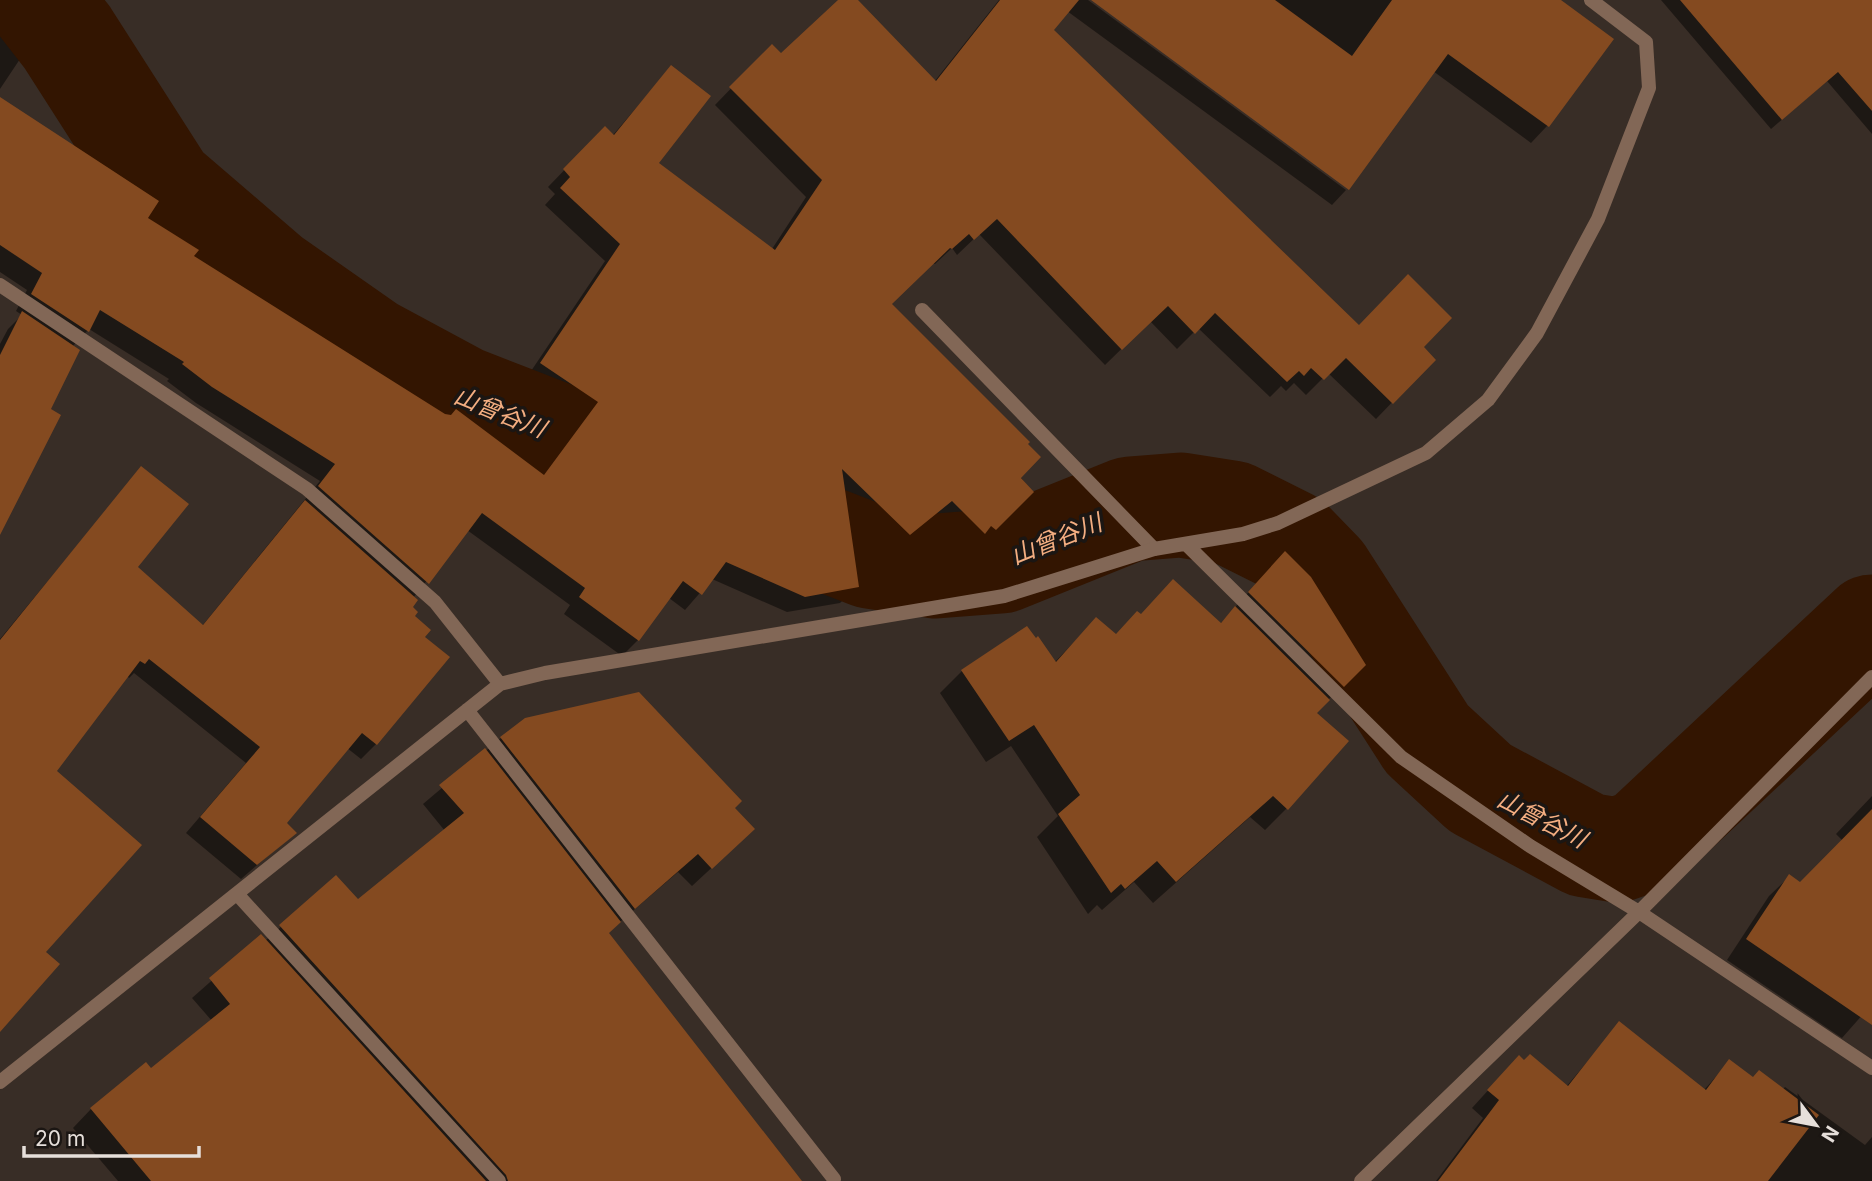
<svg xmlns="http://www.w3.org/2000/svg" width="1872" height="1181" viewBox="0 0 1872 1181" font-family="Inter,'Noto Sans JP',sans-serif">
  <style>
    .shadow { fill: #0007 }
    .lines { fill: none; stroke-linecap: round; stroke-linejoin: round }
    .river { stroke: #331501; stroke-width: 105 }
    .building { fill: #844a20 }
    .lane { stroke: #826756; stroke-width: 14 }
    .street { stroke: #826756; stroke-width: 14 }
    .labels { text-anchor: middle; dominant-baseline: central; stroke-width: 7; stroke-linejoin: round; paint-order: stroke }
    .water-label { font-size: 24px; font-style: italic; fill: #f4ae81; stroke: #1b1613 }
  </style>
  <rect width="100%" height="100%" fill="#382d26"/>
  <path class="shadow" d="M840,0H856L934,82L999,0H1088L1346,190L1332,205L1067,11L1051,30L1359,327L1421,347L1433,360L1376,419L1328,373L1306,395L1294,383L1286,391L1281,386L1270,397L1198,328L1177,349L1150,321L1105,365L979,234L957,255L952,248L935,264L932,263L889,304L1032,492L978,545L974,542L967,549L934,516L893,550L845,504L857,587L840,603L787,612L712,579L685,610L669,598L638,640L622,656L564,614L570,605L467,530L413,598L410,608L412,616L423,638L376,744L361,759L347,748L285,823L294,833L241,879L186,833L246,763L134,673L129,678L127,676L55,772L44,953L0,1029V639L141,468L135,568L202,626L320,481L196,403L167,381L169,379L89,329L72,347L0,531V344L8,329L22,315L16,311L27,290L0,272V208L145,218L192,257L542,475L583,418L525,380L605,261L545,205L555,194L548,187L605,128L613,135L671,67L656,163L772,249L806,197L715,105L772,46L781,56Z
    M1094,0H1560L1612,39L1547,126L1531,143L1433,71L1348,188Z
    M1661,0H1872V134L1827,81L1771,129Z
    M0,33L26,50L0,89Z
    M1265,574L1364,664L1315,713L1287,808L1265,830L1250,817L1153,903L1134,882L1102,910L1097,905L1088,914L1037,837L1058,816L1011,746L986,762L940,693L962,671L1054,663L1096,619L1115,635L1140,616L1220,624Z
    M501,738L733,808V848L692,886L678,872L607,933L799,1181H118L73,1128L91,1109L151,1070L212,1021L192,998L261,937L265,941L336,878L358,901L445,831L423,804Z
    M1872,796V1004L1842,1038L1727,960L1769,896L1789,877L1800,884L1843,841L1836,834Z
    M1619,1024L1704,1090L1729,1062L1753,1079L1782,1090L1785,1087L1865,1145L1872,1137V1181H1436L1483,1118L1472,1108L1502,1075L1566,1087Z"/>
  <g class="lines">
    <path class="river" d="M38,0L67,37L163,187L270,279L370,349L461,398L870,556L936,566L1001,561L1130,509L1181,505L1232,513L1290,542L1321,574L1427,739L1480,788L1586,845L1617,850L1643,841L1872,627"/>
  </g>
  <path class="building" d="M838,0H858L936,81L1000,0H1079L1054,30L1359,325L1408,274L1452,318L1424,347L1436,360L1393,404L1346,358L1324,380L1311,368L1304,376L1299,371L1287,382L1215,313L1195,334L1168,306L1122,350L997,219L974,240L969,234L952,249L950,248L892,304L1030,442L1028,444L1041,457L1021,478L1034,492L996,530L991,526L985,534L952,501L910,535L842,469L859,587L805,597L726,562L702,595L683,581L639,641L579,597L585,588L482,513L429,584L318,486L335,464L212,387L182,364L184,362L100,310L89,332L31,294L42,273L0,245V97L159,201L148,218L199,250L194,256L445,414L451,415L456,409L544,475L598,402L540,363L620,244L560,188L570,177L563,169L605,126L614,135L671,65L711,96L659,163L775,250L822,180L729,87L772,44L781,53Z
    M1091,0H1275L1352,56L1392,0H1561L1614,39L1549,127L1448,54L1349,190Z
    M1680,0H1872V111L1838,72L1782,120Z
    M22,311L80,350L51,409L61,415L0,535V355Z
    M141,466L189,504L138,567L203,625L305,500L418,600L413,607L418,612L415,616L431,630L425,637L450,657L377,745L362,733L287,823L297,833L257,865L200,817L260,747L149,659L145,664L140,661L57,771L142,845L46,952L60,964L0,1032V640Z
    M1285,551L1311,577L1366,665L1344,687L1248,592Z
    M1173,579L1221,623L1235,606L1330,700L1317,713L1349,741L1288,810L1273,796L1176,882L1157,861L1125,889L1121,884L1111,893L1058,814L1080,795L1034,725L1009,741L961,670L1027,626L1036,638L1038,636L1056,662L1096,617L1116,634L1137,611L1141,614Z
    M639,692L742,801L735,808L755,829L712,869L698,854L635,909L500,737L525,718Z
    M485,748L621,922L609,933L802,1181H508L506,1175L279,925L336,875L358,899L464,813L439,785Z
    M1872,809V1025L1746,939L1789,874L1800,882Z
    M261,934L486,1181H151L90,1108L146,1062L151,1068L230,1004L209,978Z
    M1619,1021L1706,1090L1729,1059L1753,1077L1759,1070L1819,1115L1768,1181H1438L1499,1100L1487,1090L1519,1055L1524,1060L1530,1054L1568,1086Z"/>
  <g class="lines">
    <path class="lane" d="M922,310L1154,549"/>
    <path class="street" d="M0,285L307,489L435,602L500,684
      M1187,545L1401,757L1530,846L1639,912L1872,1068
      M467,710L834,1179
      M237,894L499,1181
      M0,1082L500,684L545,673L1004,596L1154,549L1243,534L1278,523L1426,453L1488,400L1537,333L1598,219L1649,88L1646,42L1591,0
      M1361,1181L1639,912L1872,677"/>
  </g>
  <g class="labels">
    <g class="water-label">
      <text transform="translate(500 412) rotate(22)">山曾谷川</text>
      <text transform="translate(1056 539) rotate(-22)">山曾谷川</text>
      <text transform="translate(1542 819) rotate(27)">山曾谷川</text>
    </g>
  </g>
  <g transform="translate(1816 1125) rotate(122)" stroke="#1b1613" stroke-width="5" paint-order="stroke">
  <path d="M0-5L12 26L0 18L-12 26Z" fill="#e6dfda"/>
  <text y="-10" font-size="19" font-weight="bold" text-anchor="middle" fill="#e6dfda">N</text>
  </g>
  <path d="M24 1146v10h175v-10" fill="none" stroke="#e6dfda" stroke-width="3.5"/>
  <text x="35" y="1146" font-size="21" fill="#e6dfda" stroke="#1b1613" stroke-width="5" paint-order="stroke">20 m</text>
</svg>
